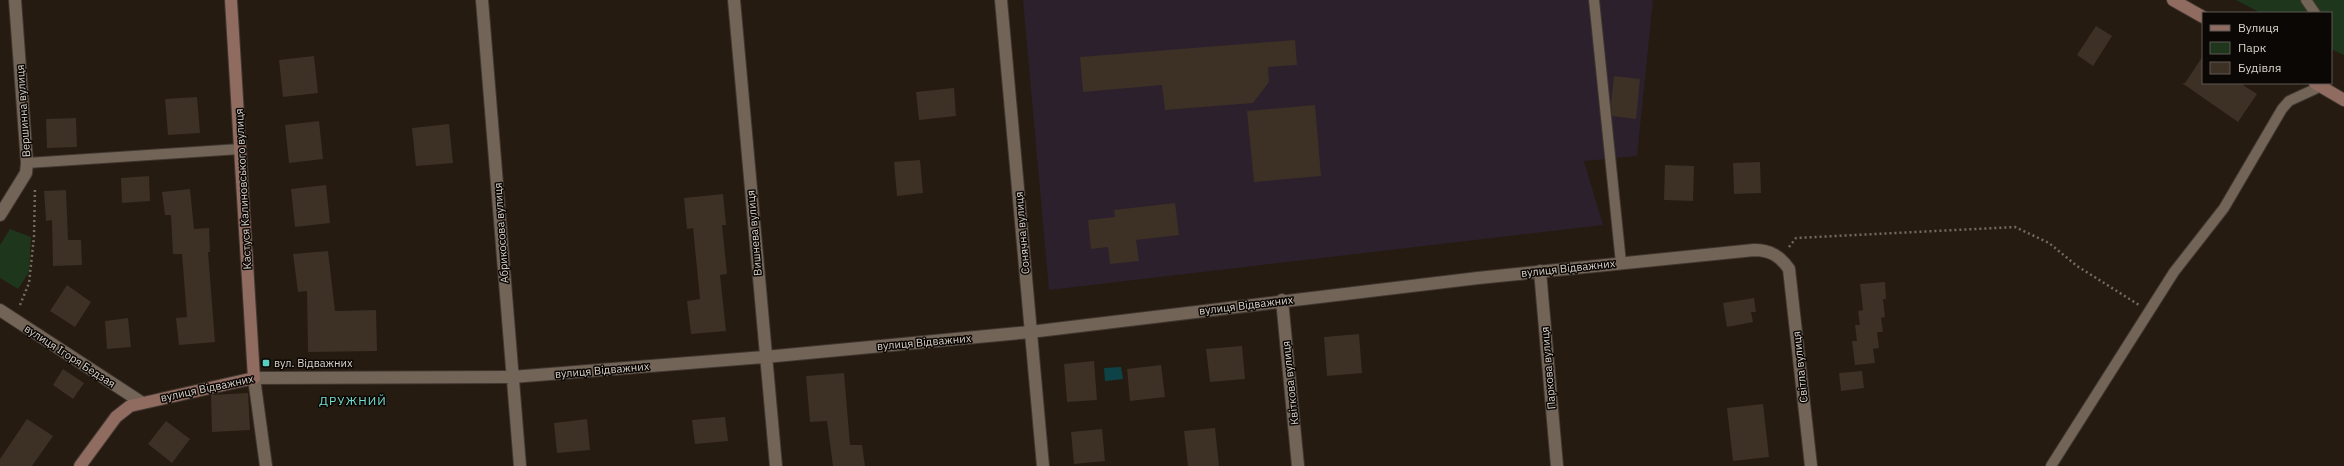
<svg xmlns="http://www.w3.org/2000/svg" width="2344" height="466" viewBox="0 0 2344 466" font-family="'IBM Plex Sans',sans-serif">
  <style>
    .industrial { fill: #2c202d }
    .green { fill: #1e371c }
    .water { fill: #0d4347 }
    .building { fill: #3d3025 }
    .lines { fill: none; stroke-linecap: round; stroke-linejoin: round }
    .lane-casing { stroke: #403731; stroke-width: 12 }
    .street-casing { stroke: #403731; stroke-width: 14 }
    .secondary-casing { stroke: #403731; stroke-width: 14 }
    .path { stroke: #746b61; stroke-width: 2.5; stroke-dasharray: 2 3; stroke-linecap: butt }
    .lane { stroke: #726457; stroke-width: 10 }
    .street { stroke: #726457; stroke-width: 12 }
    .secondary { stroke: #906b60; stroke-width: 12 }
    .poi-dot { fill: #59cebf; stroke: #0b0704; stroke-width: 1.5 }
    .labels { text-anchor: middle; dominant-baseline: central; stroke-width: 3; stroke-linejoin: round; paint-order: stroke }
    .street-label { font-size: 11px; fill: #dad2cb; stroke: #0b0704 }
    .poi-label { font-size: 11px; fill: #dad2cb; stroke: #0b0704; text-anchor: start }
    .neighbourhood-label { font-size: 12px; letter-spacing: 1px; fill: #77e0d1; stroke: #0b0704 }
  </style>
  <rect width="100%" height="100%" fill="#261b10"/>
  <path class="industrial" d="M1023,0H1653L1637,156L1584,161L1603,225L1049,290Z"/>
  <path class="green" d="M2236,0H2344V55L2331,49V13H2261Z
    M10,229L31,237L29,272L18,289L0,278V245Z"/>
  <path class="water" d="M1121,367L1123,379L1105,381L1104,368Z"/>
  <path class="building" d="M2096,26L2112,36L2093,66L2077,55Z
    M1295,40L1297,65L1268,67L1269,82L1253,103L1165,110L1162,85L1083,92L1080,57Z
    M314,56L318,93L283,97L279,60Z
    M2203,56V83H2240L2257,94L2238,122L2182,83H2185Z
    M1614,76L1640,79L1636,119L1612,116L1611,104Z
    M954,88L956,116L919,120L916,92Z
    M197,97L200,133L168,135L165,99Z
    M1315,105L1321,176L1254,182L1247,111Z
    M76,118L77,147L47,148L46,119Z
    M319,121L323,159L289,163L285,125Z
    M449,124L453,163L416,166L412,128Z
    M920,160L923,193L897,196L894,162Z
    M1760,162L1761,193L1734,194L1733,163Z
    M1665,165L1694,166L1693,201L1664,200Z
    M149,176L150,201L122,203L121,178Z
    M326,185L330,223L295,227L291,189Z
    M190,189L194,229L209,228L210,252H208L215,342L179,345L176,318L187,317L182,254H173L171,215H165L162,192Z
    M66,190L68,240H81L82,265L53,266L52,220L46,221L44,191Z
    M723,194L726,225H722L727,274L720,275L726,331L691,334L687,301L700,299L693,228L687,229L684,198Z
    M1175,203L1179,235L1136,240L1139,261L1110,264L1108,247L1091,249L1088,220L1115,217L1114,210Z
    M328,251L335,311L376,310L377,351L308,352L307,291L298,292L293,254Z
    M1885,282L1886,299H1883L1885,317L1881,318L1883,332H1877L1879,348L1873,349L1875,363L1855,365L1852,341H1857L1855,325H1860L1858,311L1863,310L1860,284Z
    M67,285L91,302L75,327L50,311Z
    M1754,298L1756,312H1751L1753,322L1727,327L1723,303Z
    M128,318L131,347L107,349L105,321Z
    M1359,334L1362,373L1327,376L1324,337Z
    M1242,346L1245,379L1210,382L1206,349Z
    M1094,361L1097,400L1067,402L1064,364Z
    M1161,365L1165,397L1130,401L1127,369Z
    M63,369L84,383L73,399L53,385Z
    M1862,371L1864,388L1841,391L1839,373Z
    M844,373L850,445H862L865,466H833L827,421L810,422L806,376Z
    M248,393L250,430L212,432L211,395Z
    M1763,404L1769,457L1733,461L1727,408Z
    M725,417L728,441L695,444L692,420Z
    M27,419L53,436L32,466H0V459Z
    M587,419L590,450L557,453L554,423Z
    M166,421L190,439L172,463L148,444Z
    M1215,428L1219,466H1188L1184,431Z
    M1102,429L1105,461L1074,464L1071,432Z"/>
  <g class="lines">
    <defs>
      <path id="lane" d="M1594,0L1621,263
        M2306,0L2315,13
        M27,163L240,149
        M2051,466L2174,272L2224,208L2282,109L2289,101L2315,89L2321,83"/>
      <path id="street" d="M482,0L520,466
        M734,0L776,466
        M1001,0L1043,466
        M0,215L26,173L27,163L15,0
        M1540,271L1557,466
        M1282,300L1298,466
        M0,310L141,402
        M266,466L254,378L512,377L765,357L1030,332L1478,278L1754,250C1770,250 1780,256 1789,269L1811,466"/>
      <path id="secondary" d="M2173,0L2203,17
        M2315,83L2344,100
        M80,466L116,417L130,406L254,378L231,0"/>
    </defs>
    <use href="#lane" class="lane-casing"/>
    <use href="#street" class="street-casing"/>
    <use href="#secondary" class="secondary-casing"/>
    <path class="path" d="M1789,247L1796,238L2015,227L2049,243L2077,266L2139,305
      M20,305L29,283L34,237L35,187"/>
    <use href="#lane" class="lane"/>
    <use href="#street" class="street"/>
    <use href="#secondary" class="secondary"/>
  </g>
  <rect class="poi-dot" x="262" y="359" width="8" height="8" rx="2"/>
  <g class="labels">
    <g class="street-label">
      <text transform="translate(23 111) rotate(-94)">Вершинна вулиця</text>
      <text transform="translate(243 189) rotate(-93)">Кастуся Калиновського вулиця</text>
      <text transform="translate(501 233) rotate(-94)">Абрикосова вулиця</text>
      <text transform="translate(754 233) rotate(-95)">Вишнева вулиця</text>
      <text transform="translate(1022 233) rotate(-95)">Сонячна вулиця</text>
      <text transform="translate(1568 268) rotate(-6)">вулиця Відважних</text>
      <text transform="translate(1246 305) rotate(-7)">вулиця Відважних</text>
      <text transform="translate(924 342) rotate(-5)">вулиця Відважних</text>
      <text transform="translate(70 356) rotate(33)">вулиця Ігоря Бедзая</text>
      <text transform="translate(1800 367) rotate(-96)">Світла вулиця</text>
      <text transform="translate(1548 368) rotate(-95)">Паркова вулиця</text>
      <text transform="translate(602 370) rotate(-5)">вулиця Відважних</text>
      <text transform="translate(1290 383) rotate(-96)">Квіткова вулиця</text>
      <text transform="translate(207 388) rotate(-12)">вулиця Відважних</text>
    </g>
    <g class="poi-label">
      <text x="274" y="363">вул. Відважних</text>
    </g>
    <g class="neighbourhood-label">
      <text x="353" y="400">ДРУЖНИЙ</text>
    </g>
  </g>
  <rect x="2202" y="12" width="130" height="72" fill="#0b0704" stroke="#5e5854"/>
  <rect x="2210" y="25" width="20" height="6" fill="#906b60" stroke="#5e5854"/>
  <text x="2238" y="32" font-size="12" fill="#dad2cb">Вулиця</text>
  <rect x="2210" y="42" width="20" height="12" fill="#1e371c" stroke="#5e5854"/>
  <text x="2238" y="52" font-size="12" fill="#dad2cb">Парк</text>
  <rect x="2210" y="62" width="20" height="12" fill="#3d3025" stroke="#5e5854"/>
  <text x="2238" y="72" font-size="12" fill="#dad2cb">Будівля</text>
</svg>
